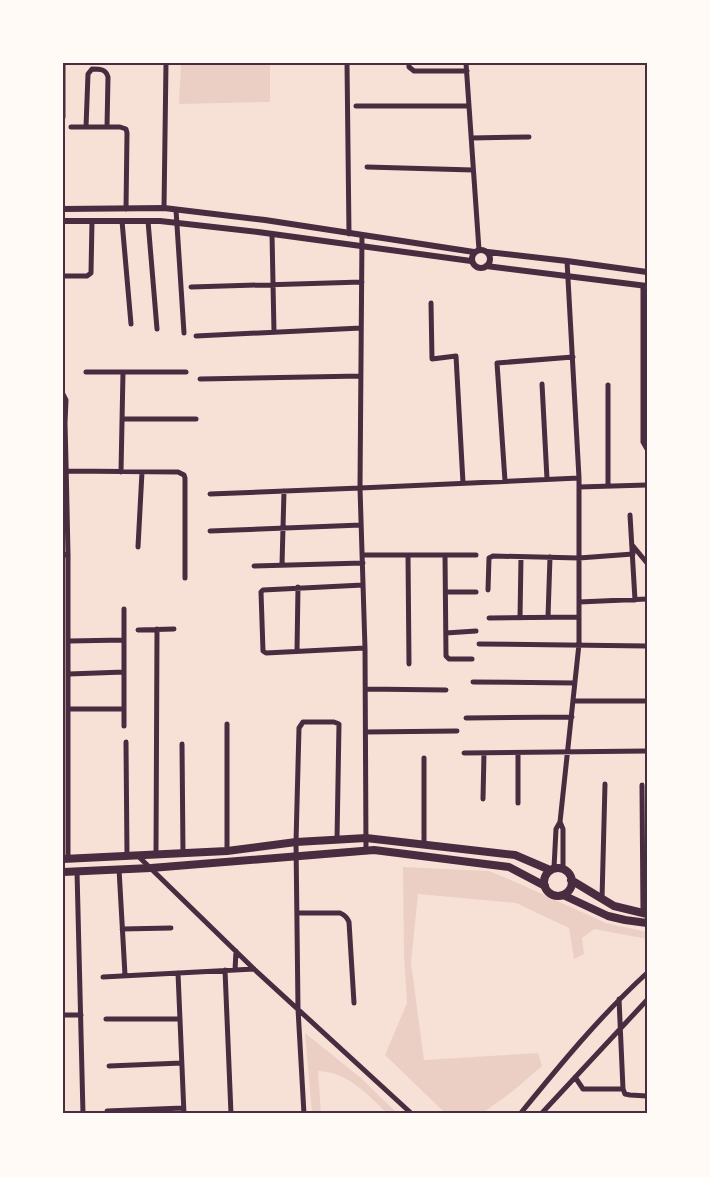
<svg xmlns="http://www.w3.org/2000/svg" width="710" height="1177" viewBox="0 0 710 1177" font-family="Helvetica,sans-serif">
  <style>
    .green { fill: #ebcfc5 }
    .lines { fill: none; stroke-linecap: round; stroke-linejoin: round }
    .minor { stroke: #4a2c40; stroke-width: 5 }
    .tertiary { stroke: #4a2c40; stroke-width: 6 }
    .secondary { stroke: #4a2c40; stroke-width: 8 }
    .neatline { fill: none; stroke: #4a2c40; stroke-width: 2 }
  </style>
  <rect width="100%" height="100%" fill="#f7e1d7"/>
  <path class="green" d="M181,63H270V102L179,104Z
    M403,867L489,871L520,884L606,923L647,932V939L594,929L582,938L584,954L574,959L569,928L516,903L418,894L411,963L424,1060L538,1053L542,1066L513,1091L481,1114L443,1111L385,1055L407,1003L404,955Z
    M305,1033L361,1078L398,1114H388C368,1095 348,1072 318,1071L321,1114H312Z"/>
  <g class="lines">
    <path class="minor" d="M347,63L349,234
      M409,63V67L414,71H467
      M466,63L479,250
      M356,106H469
      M63,117V63
      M71,127H120L126,129L127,133L126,209
      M86,127L88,74L92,69C100,69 106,69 108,77L107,127
      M471,138L529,137
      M367,167L473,170
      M164,208L166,63
      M176,210L184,333
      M122,221L131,324
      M148,221L157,329
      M272,234L274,332
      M362,235L360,488L365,648L366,850
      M63,276H87L91,273L92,221
      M643,286V442L647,449
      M191,287L362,282
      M431,303L432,359L456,356L463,483
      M196,336L361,328
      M86,372H186
      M200,379L361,376
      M542,384L547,479
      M608,385V486
      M63,394L66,400L65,423L66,462
      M122,419H196
      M63,462H66L68,554
      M67,471L178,472L184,475L185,478V578
      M121,472L123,372
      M505,481L497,363L573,357
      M579,487L647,485
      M210,494L360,488L579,478
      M630,515L635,600
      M210,531L361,525
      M633,546L647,563
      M138,547L142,472
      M63,555L68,554V859
      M362,555H408L409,664
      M408,555H445L446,656L449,659H472
      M445,555H476
      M282,565L284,491
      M254,566L363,563
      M363,585L263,590L261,592L263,651L266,653L365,648
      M488,590L489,558L493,556L579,558L633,554
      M446,592H476
      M579,602L647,599
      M548,617L550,557
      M489,618L579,617
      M520,618L521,557
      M138,630L174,629
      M446,633L476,631
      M69,641L124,640
      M479,644L647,646
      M297,651L298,587
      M69,674L124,672
      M473,682L575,683
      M366,689L446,690
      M574,701H647
      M69,709H124
      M466,718L572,717
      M227,724V851
      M124,726V609
      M366,732L457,731
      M126,742L127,857
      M182,744L183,853
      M464,753L647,751
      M642,785L643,914
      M483,799L484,753
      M518,803V753
      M560,822L563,829V869
      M424,844V758
      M156,854L157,629
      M138,856L254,969L412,1114
      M554,868L556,829L560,822L579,644V478L567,261
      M119,869L125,975
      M77,871L83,1114
      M602,899L605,784
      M297,913H340C345,915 347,917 349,922L354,1003
      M122,929L171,928
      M225,970L231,1114
      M235,970L236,951
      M178,973L184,1114
      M103,977L254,969
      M619,999L623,1089L625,1094L630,1095L647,1096
      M63,1015H81
      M106,1019H180
      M109,1066L182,1063
      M575,1077L583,1089H623
      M107,1111L183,1108
      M304,1114L298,1009L296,842L299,728L303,722H334L339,724L337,840
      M520,1114C560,1065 600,1016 647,973
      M541,1114L647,1000"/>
    <path class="tertiary" d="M63,209L164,208L265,220L474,252
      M63,221H160L258,232L471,261
      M472 259a9 9 0 1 1 18 0a9 9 0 1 1-18 0Z
      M488,252L567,261L647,272
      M486,266L647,286"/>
    <path class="secondary" d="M63,859L227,851L296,842L366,838L515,855L550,870
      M544 882a14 14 0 1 1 28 0a14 14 0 1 1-28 0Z
      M63,872L151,868L374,850L509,867L545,886
      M571,880L614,906L647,914
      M563,895L608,916L625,920L647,923"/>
  </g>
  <rect width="710" height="1177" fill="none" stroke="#fffaf5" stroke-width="129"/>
  <rect x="64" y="64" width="582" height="1048" class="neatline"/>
</svg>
